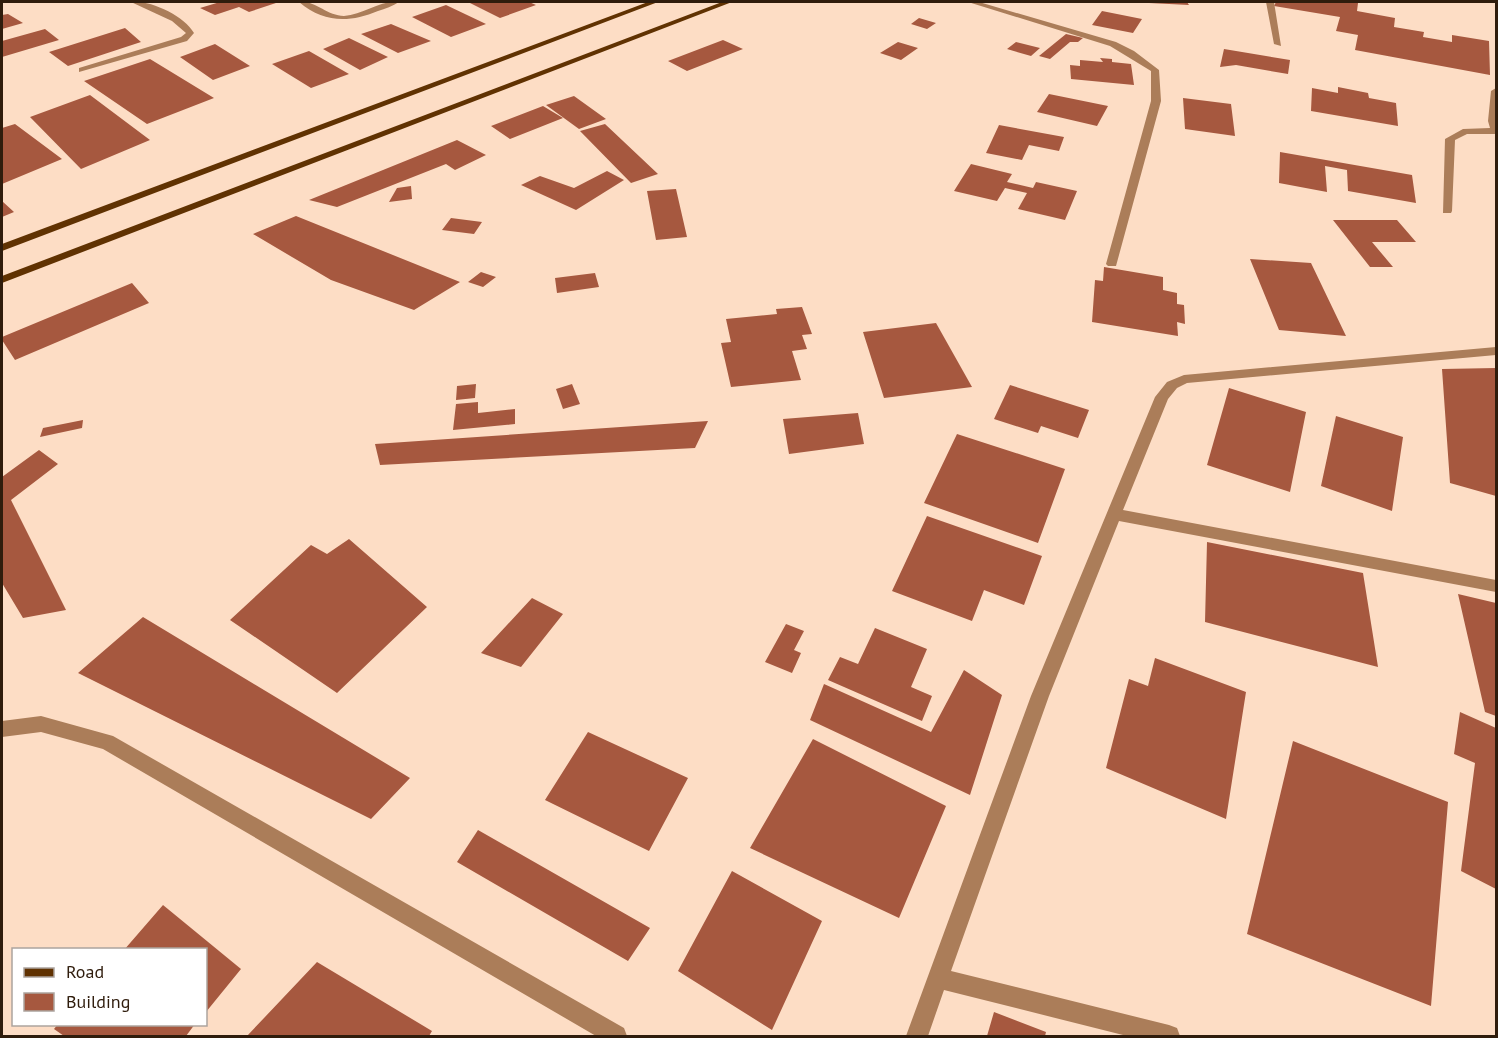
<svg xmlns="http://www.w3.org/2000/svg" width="1498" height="1038" viewBox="0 0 1498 1038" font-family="'PT Sans',sans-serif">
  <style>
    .building { fill: #a6583f }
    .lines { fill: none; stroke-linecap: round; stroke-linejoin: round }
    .minor { fill: #ab7d59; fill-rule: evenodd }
    .major { fill: #603202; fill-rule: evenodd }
  </style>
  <rect width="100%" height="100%" fill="#fdddc5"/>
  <path class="building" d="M220,2H279L249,12L239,7L215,15L200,8Z
    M468,2H529L536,5L500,18Z
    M1149,2H1187L1189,5L1149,3Z
    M1276,2L1358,3L1357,11L1395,18L1394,27L1424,32L1423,37L1452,42V35L1489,41L1490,75L1355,50L1358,35L1336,31L1340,17L1274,6Z
    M446,5L486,24L451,37L412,17Z
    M1102,11L1142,19L1133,33L1092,25Z
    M8,14L23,23L2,29V15Z
    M919,18L936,23L927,29L911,24Z
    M391,24L431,41L398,53L361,34Z
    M125,28L141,42L68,66L49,52Z
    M45,29L59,40L2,57V41Z
    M1066,34L1083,38L1078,42H1070L1050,59L1039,56Z
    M349,38L388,57L360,70L323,49Z
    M723,40L743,49L687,71L668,61Z
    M898,42L918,48L901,60L880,53Z
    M1016,42L1040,48L1031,56L1007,49Z
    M215,44L250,66L213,80L180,57Z
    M1224,49L1290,60L1288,74L1236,65L1220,67Z
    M309,51L349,74L311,88L272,64Z
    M1100,58L1112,59V62L1131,64L1134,85L1071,79L1070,65L1080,66V60L1103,62Z
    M150,59L214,98L147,124L84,81Z
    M1338,87L1368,93L1369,98L1396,103L1398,126L1311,111L1312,88L1338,93Z
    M1049,94L1108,106L1097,126L1037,112Z
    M90,95L150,140L81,169L30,117Z
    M574,96L606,119L579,129L546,105Z
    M1183,98L1231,104L1235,136L1185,129Z
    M543,106L563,118L510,139L491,126Z
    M15,124L62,159L2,184V128Z
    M605,124L658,174L631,183L580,131Z
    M999,125L1064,137L1059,151L1029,145L1022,160L986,153Z
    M457,140L486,155L455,170L446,164L337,207L309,200Z
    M1280,152L1412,175L1416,203L1348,191L1347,170L1325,166L1327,192L1279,183Z
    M971,164L1012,174L1007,182L1033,188L1036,182L1077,191L1065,220L1018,209L1027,193L1005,188L997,201L954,191Z
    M607,171L624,180L576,210L521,185L540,176L574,188Z
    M411,186L412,199L389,202L397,188Z
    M676,189L687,237L656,240L647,191Z
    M2,201L14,212L2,217Z
    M296,216L460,282L414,310L331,280L253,234Z
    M451,218L482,222L474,234L442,230Z
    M1333,220H1397L1416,242H1372L1393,267H1370Z
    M1250,259L1311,263L1346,336L1279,330Z
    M1104,267L1163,277V290L1177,293V304L1184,305L1185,324L1177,322L1178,336L1092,322L1095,280L1103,281Z
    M481,272L496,277L483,287L468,282Z
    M595,273L599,287L557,293L555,278Z
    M132,283L149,303L15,360L2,340V337Z
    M802,307L812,334L802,335L807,349L792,351L801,380L731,387L721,343L731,342L726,319L777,314L776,309Z
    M936,323L972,387L884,398L863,332Z
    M1496,368V496L1450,483L1442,369Z
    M476,384L475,398L456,400L457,386Z
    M572,384L580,404L563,409L556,389Z
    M1010,385L1089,410L1078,438L1041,426L1038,433L994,419Z
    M1229,388L1306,412L1290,492L1207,465Z
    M478,402V413L515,409V424L453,430L456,404Z
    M858,413L864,444L789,454L783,419Z
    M1336,416L1403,437L1392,511L1321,486Z
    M83,420L82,428L40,437L43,428Z
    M708,421L695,448L380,465L375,444Z
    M957,434L1065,469L1038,543L924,503Z
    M39,450L58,464L11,500L66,610L23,618L2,583V477Z
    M927,516L1042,556L1024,605L984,590L972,621L892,591Z
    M349,539L427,607L337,693L230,620L311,545L327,554Z
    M1207,542L1363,573L1378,667L1205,622Z
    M1458,594L1496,603V716L1485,712Z
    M532,598L563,614L521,667L481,653Z
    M143,617L410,778L371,819L78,673Z
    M786,624L804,631L794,650L801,653L792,673L765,662Z
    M875,628L927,649L911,687L932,696L922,721L828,680L840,657L858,664Z
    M1155,658L1246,692L1226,819L1106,768L1129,679L1148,686Z
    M964,670L1002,695L970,795L810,720L824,684L931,732Z
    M1460,712L1496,728V889L1461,871L1475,763L1454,754Z
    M588,732L688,778L649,851L545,800Z
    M813,739L946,806L899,918L750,848Z
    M1293,741L1448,802L1431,1006L1247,934Z
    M478,830L650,928L628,961L457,862Z
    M732,871L822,921L772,1030L678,971Z
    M163,905L241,969L206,1012V950H124Z
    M317,962L432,1031L429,1036H247Z
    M994,1012L1046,1032L1045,1036H987Z
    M58,1024H195L186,1036H64L54,1029Z"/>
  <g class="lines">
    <path class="minor" d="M131,2C151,0 184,16 194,33L187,41L79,72V68L181,37L186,33L172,21Z
      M299,2C315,0 327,16 344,16C363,15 380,0 399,2C393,6 385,9 378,11C349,23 324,23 299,2Z
      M968,2H979L1116,42L1134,51L1159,70L1161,101L1116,266H1108L1106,264L1151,101V71L1110,46Z
      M1266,2H1274L1281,46L1274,44Z
      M1496,88V134H1467L1455,140L1452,211L1451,213H1443L1445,139L1463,129L1490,128L1488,121L1491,91Z
      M1496,347V355L1187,383L1177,388L1168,399L1123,510L1496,580V592L1119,521L1049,696L951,971L1169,1025L1177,1028L1180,1036H1127L944,990L928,1036H906L1031,696L1155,397L1167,382L1184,375Z
      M41,716L113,736L624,1028L627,1036H596L103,749L41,732L2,737V721Z"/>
    <path class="major" d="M648,2H658L2,251V244Z
      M722,2H732L2,283V276Z"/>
  </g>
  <rect width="1498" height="1038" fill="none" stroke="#2f1c0c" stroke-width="6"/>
  <rect x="12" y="948" width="195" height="78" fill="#ffffff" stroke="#aca49e" stroke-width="1.5"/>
  <rect x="24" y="968" width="30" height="9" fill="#603202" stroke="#aca49e" stroke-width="1.5"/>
  <text x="66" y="978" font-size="18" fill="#2f1c0c">Road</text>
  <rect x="24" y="993" width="30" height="18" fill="#a6583f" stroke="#aca49e" stroke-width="1.5"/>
  <text x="66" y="1008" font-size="18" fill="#2f1c0c">Building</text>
</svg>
